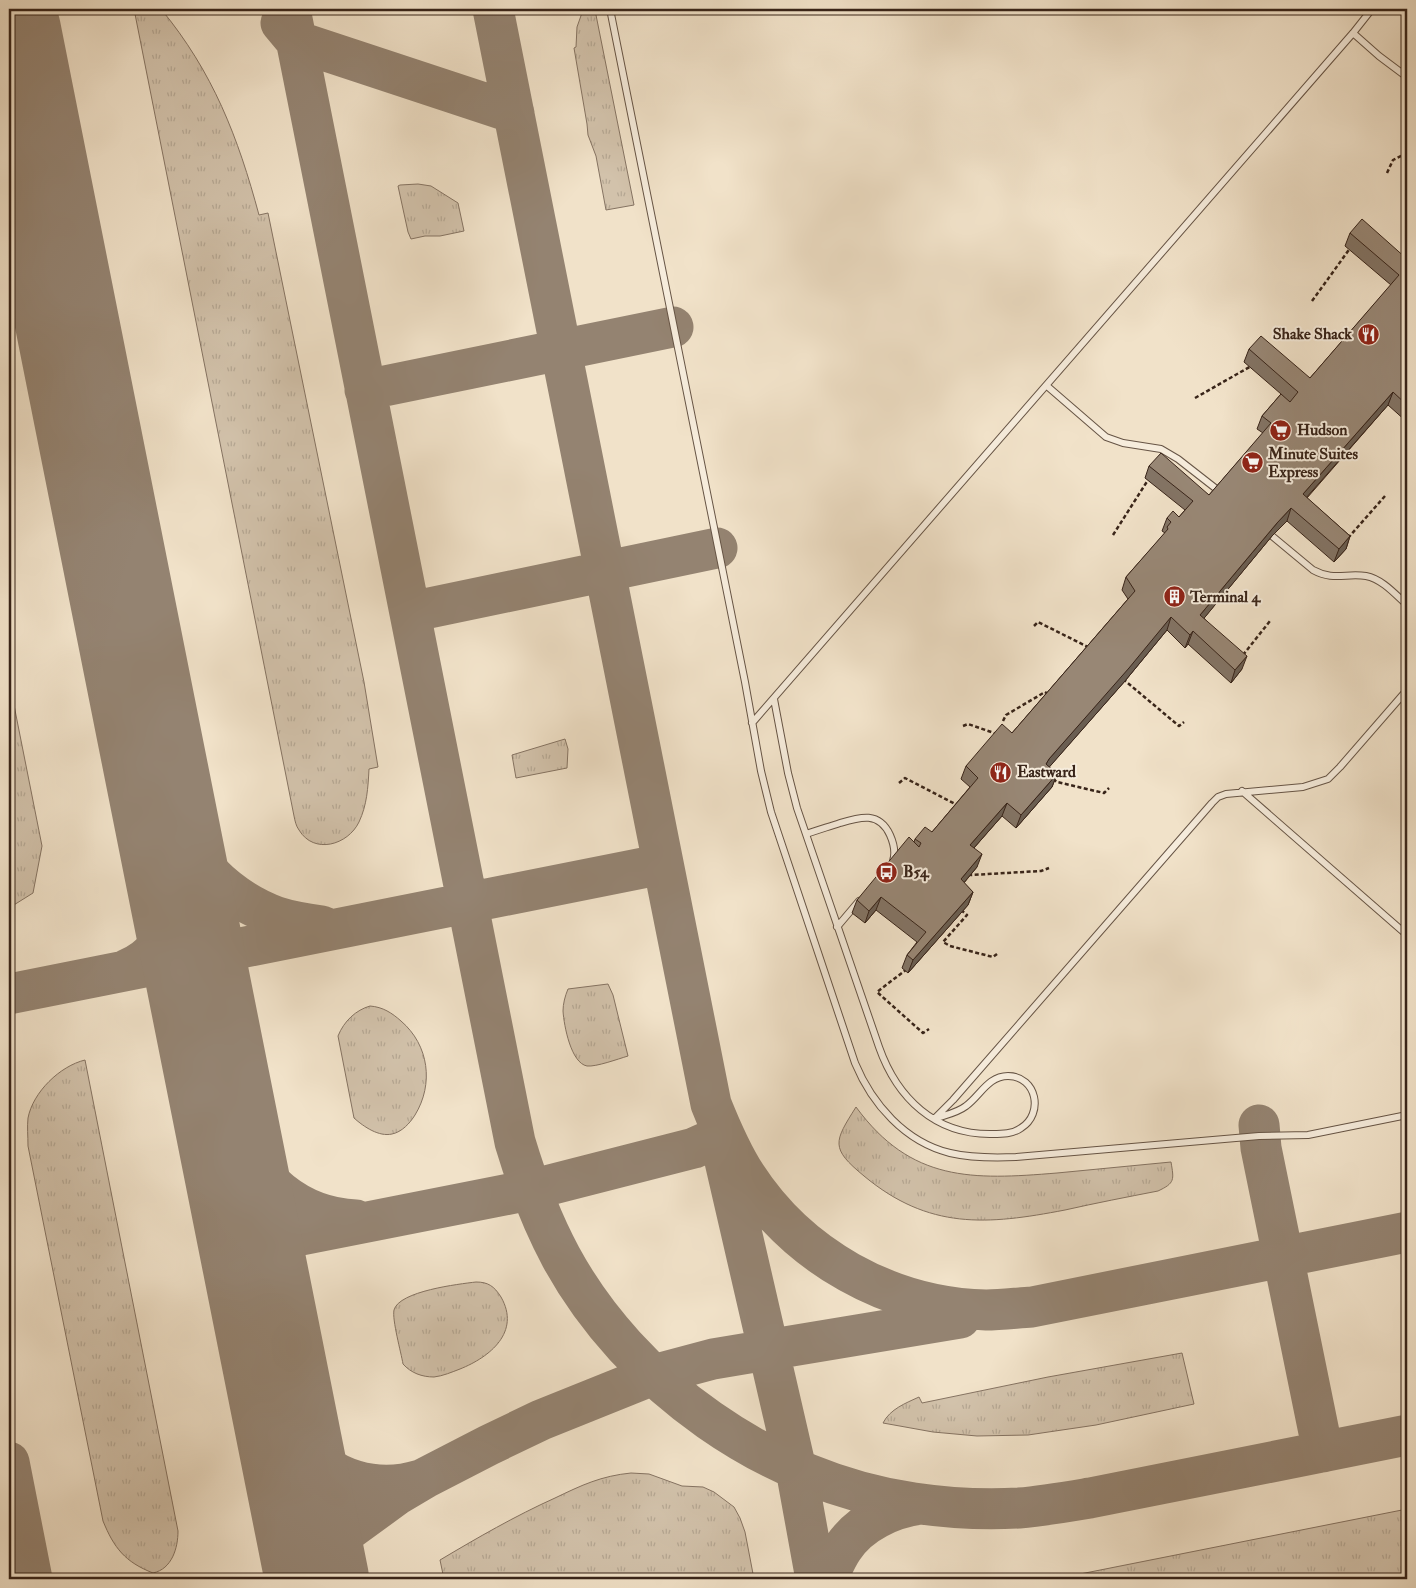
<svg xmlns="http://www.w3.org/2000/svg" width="1416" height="1588" viewBox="0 0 1416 1588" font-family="'IM FELL Double Pica',serif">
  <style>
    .grass { fill: url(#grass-tufts); stroke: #857362 }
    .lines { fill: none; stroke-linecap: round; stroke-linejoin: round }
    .taxiway { stroke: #948371; stroke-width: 41 }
    .runway { stroke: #948371; stroke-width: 104 }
    .lane-casing { stroke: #665445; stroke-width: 8 }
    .path { stroke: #382419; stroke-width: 2.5; stroke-dasharray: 4 2.5; stroke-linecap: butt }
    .lane { stroke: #f6ecdc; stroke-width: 6 }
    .wall { fill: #837465; stroke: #382419 }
    .shaded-wall { fill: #6a5e52; stroke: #382419 }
    .building { fill: #988775; stroke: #382419 }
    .labels { text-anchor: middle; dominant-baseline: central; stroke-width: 4; stroke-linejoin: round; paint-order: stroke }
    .poi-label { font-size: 16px; font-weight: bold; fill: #382419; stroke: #f6ecdc; text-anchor: start }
  </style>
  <defs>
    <pattern id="grass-tufts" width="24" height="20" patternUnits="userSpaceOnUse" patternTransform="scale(1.25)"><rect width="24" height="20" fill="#d2c2ab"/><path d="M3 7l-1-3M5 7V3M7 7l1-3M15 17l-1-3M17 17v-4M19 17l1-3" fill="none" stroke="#b5a793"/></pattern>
  </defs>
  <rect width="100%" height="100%" fill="#f1e2c9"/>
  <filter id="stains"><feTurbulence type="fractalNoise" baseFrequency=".004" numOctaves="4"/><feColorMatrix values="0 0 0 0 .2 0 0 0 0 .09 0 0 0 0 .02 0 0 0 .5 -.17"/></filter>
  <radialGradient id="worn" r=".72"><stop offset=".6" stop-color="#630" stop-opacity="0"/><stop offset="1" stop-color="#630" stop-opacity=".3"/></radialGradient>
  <path class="grass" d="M134,9H161C213,72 238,137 259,215L268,213L364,682L378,767L369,769C368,788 367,805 359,822C348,845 314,855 299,830C296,826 295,821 294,816Z
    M586,9H592L595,10L634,205L606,210L596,156L588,135L587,124L574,48L576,47L577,27L583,10Z
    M418,184L431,186L458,203L464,231L440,236H425L411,239L408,232L398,186L400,185Z
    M9,680L42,846L33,893L9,908Z
    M565,739L568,749L567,768L516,778L512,755Z
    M608,984L613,995L628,1056C618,1059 596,1067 587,1066C571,1063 564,1026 563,1011C563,1004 565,996 568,989Z
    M370,1006C383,1007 392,1013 401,1021C429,1045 434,1084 415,1115C410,1123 402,1132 392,1134C379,1137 364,1127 354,1118L338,1036C344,1021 356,1010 370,1006Z
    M85,1060L178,1531C178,1548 172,1569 153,1573C125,1562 114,1548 103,1521L28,1146C28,1136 27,1127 28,1118C33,1092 60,1066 85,1060Z
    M856,1107C911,1182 972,1180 1057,1173C1095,1169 1133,1166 1171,1162C1174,1180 1175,1183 1158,1191C1127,1197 1096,1203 1065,1210C987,1225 929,1230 864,1176C830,1148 834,1142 856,1107Z
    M476,1282C488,1282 494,1286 501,1297C521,1332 490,1357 460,1369C452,1372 443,1376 434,1377C422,1377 411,1373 403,1364C401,1352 392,1320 394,1310C399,1291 459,1284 476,1282Z
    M1182,1353L1194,1404L1096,1425L1028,1435L977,1436L933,1432L883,1423C890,1409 906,1403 919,1397L922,1403L1048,1377Z
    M631,1473L649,1474L682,1486L703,1487L714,1492L734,1507L740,1518L745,1532L754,1579H444L440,1560C477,1538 515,1516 555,1498C582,1485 601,1476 631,1473Z
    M1407,1509V1579H1055Z"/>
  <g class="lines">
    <path class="taxiway" d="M290,9L515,1142C527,1182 541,1220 561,1257C630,1384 770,1483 914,1503C948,1508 984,1510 1019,1508C1043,1506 1066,1502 1090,1498L1407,1435
      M493,9L711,1104C721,1129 731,1153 746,1176C798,1256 889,1308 986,1310C1001,1310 1016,1308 1032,1307L1407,1232
      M281,23L296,41L514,113
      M365,390L673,327
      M410,612L717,548
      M149,741C155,762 160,785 168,807C186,857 227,899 277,917C292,922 307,924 322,926
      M126,970C152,959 176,933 177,902C177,886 174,869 172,852
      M9,994L663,864
      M1259,1125L1261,1148L1323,1452
      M228,1130C261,1178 293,1217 356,1220
      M724,1157L796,1469L816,1579
      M251,1245L530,1190L694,1148L723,1135
      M277,1374C284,1398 289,1423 303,1443C328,1481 378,1493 420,1480
      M9,1462L32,1579
      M287,1579L350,1529L398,1494L425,1478L489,1445L541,1420L653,1375L713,1359L960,1318
      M827,1579C832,1569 836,1558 843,1548C860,1522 892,1508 921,1504"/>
    <path class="runway" d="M9,31L317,1579"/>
    <defs>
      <path id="lane" d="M610,9L745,682L761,771L771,812L855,1063C872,1104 905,1142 950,1153C972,1158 994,1158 1016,1157L1259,1136L1308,1135L1407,1115
        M1353,33L1379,56L1407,77
        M1047,386L1106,437L1123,443L1161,449L1178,459L1219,491
        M1272,536L1313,570C1333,581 1346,573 1366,576C1382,579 1395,594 1407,605
        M774,699L788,773L797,808L879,1047C897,1098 935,1135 992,1134C1002,1134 1013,1134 1021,1128C1044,1114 1037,1076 1008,1076C988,1076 980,1096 966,1106C957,1113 945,1115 934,1119
        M752,723L1353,33L1372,9
        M1242,791L1407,935
        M806,834C817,830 828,827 840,823C860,817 879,811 890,835C894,844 896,852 893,861
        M837,927L859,901
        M935,1118L953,1100L1212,803L1218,797L1226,794L1303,787L1328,779L1340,767L1407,690"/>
    </defs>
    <use href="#lane" class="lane-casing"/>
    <path class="path" d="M1387,173L1393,160L1407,153
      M1312,301L1351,247
      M1195,398L1253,365
      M1113,535L1148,480
      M1348,538L1385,496
      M1034,626L1038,622L1090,648
      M1243,655L1270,621
      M1123,679L1179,726L1184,722
      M1003,721L1006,715L1045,692L1048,694
      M963,726L968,724L997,734
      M1053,779L1057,782L1104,793L1109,788
      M899,783L905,778L957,805
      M969,873L971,875L1041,871L1049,868
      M961,910L967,915L943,942L950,946L993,957L997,954
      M907,969L877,992L923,1033L929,1029"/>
    <use href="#lane" class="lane"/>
  </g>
  <path class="wall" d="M1350,233L1407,259V422L1388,405L1307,498L1350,536L1346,549L1334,562L1287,521L1272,536L1204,618L1242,669L1231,683L1188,644L1185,648L1167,630L1125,681L1049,767L1057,774L1052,787L1016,828L1002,816L974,848L977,867L964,883L973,892L968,905L908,973L902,968L907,955L917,942L876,910L865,923L852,913L857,900L914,842L915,839L932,832L970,787L961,779L966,766L1012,733L1128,599L1122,590L1126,577L1165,533L1162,531L1167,518L1179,517L1185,510L1145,478L1149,466L1209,495L1263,433L1257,429L1262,416L1281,394L1244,362L1249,349L1310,378L1391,285L1345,246Z"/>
  <path class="shaded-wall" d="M1393,392L1388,405L1298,507L1303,494Z
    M1291,508L1287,521L1272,536L1196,628L1200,615L1277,523Z
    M1350,536L1346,549L1334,562L1339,549Z
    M1171,617L1167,630L1125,681L1045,772L1046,764L1049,759Z
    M1193,631L1188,644L1185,648L1190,635Z
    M1247,656L1242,669L1231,683L1235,670Z
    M1057,774L1052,787L1016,828L1021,815Z
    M1007,803L1002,816L965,858L970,845Z
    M982,854L977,867L956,892L961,879Z
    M973,892L968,905L908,973L913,960Z
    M881,897L876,910L865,923L869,911Z"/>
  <path class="building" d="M1362,219L1407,259V376L1405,379L1407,381V405L1393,392L1303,494L1350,536L1339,549L1291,508L1277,523L1200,615L1247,656L1235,670L1193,631L1190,635L1171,617L1129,668L1049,759L1046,764L1057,774L1021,815L1007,803L970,845L982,854L961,879L973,892L913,960L907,955L926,932L881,897L869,911L857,900L909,837L919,847L921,843L915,839L925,827L932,832L978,778L966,766L1002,724L1012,733L1135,591L1126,577L1168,529L1167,527L1171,522L1167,518L1173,511L1179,517L1193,501L1149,466L1161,453L1209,495L1271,423L1262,416L1281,394L1290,402L1298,392L1249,349L1261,336L1310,378L1399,275L1350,233Z"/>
  <defs>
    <symbol id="restaurant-disc" viewBox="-11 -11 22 22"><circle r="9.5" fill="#8f2418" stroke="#f6ecdc"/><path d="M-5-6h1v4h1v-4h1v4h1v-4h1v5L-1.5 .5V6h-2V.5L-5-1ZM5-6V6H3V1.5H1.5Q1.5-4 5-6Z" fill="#fff"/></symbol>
    <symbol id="supermarket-disc" viewBox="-11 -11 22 22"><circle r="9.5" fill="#8f2418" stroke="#f6ecdc"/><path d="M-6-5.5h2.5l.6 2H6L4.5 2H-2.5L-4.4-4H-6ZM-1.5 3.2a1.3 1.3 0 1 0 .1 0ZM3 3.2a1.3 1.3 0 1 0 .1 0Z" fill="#fff"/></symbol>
    <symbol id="building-disc" viewBox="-11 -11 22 22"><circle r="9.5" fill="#8f2418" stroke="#f6ecdc"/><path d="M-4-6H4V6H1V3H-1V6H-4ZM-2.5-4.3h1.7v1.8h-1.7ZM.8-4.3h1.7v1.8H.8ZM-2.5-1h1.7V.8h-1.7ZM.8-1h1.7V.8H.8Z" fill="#fff"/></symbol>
    <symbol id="bus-disc" viewBox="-11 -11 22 22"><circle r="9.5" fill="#8f2418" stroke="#f6ecdc"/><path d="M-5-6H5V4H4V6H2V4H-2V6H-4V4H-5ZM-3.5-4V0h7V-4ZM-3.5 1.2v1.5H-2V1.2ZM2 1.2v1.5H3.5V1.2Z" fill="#fff"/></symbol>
  </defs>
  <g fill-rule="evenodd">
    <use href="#restaurant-disc" x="1356" y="322" width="25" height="25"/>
    <use href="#supermarket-disc" x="1268" y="418" width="25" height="25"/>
    <use href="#supermarket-disc" x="1240" y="450" width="25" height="25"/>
    <use href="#building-disc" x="1162" y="584" width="25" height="25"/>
    <use href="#restaurant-disc" x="988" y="760" width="25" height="25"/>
    <use href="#bus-disc" x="874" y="860" width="25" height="25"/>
  </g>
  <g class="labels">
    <g class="poi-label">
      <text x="1352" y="334" text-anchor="end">Shake Shack</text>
      <text x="1297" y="430">Hudson</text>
      <text x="1268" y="454">Minute Suites<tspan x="1268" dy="18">Express</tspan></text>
      <text x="1190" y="597">Terminal 4</text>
      <text x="1017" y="772">Eastward</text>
      <text x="903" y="872">B54</text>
    </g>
  </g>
  <rect width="1416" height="1588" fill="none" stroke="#f1e2c9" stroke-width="30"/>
  <rect x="10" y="10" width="1396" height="1568" fill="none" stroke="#382419" stroke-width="2.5"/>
  <rect x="15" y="15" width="1386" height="1558" fill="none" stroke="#382419"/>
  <rect width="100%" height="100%" filter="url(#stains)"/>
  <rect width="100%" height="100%" fill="url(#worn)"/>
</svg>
